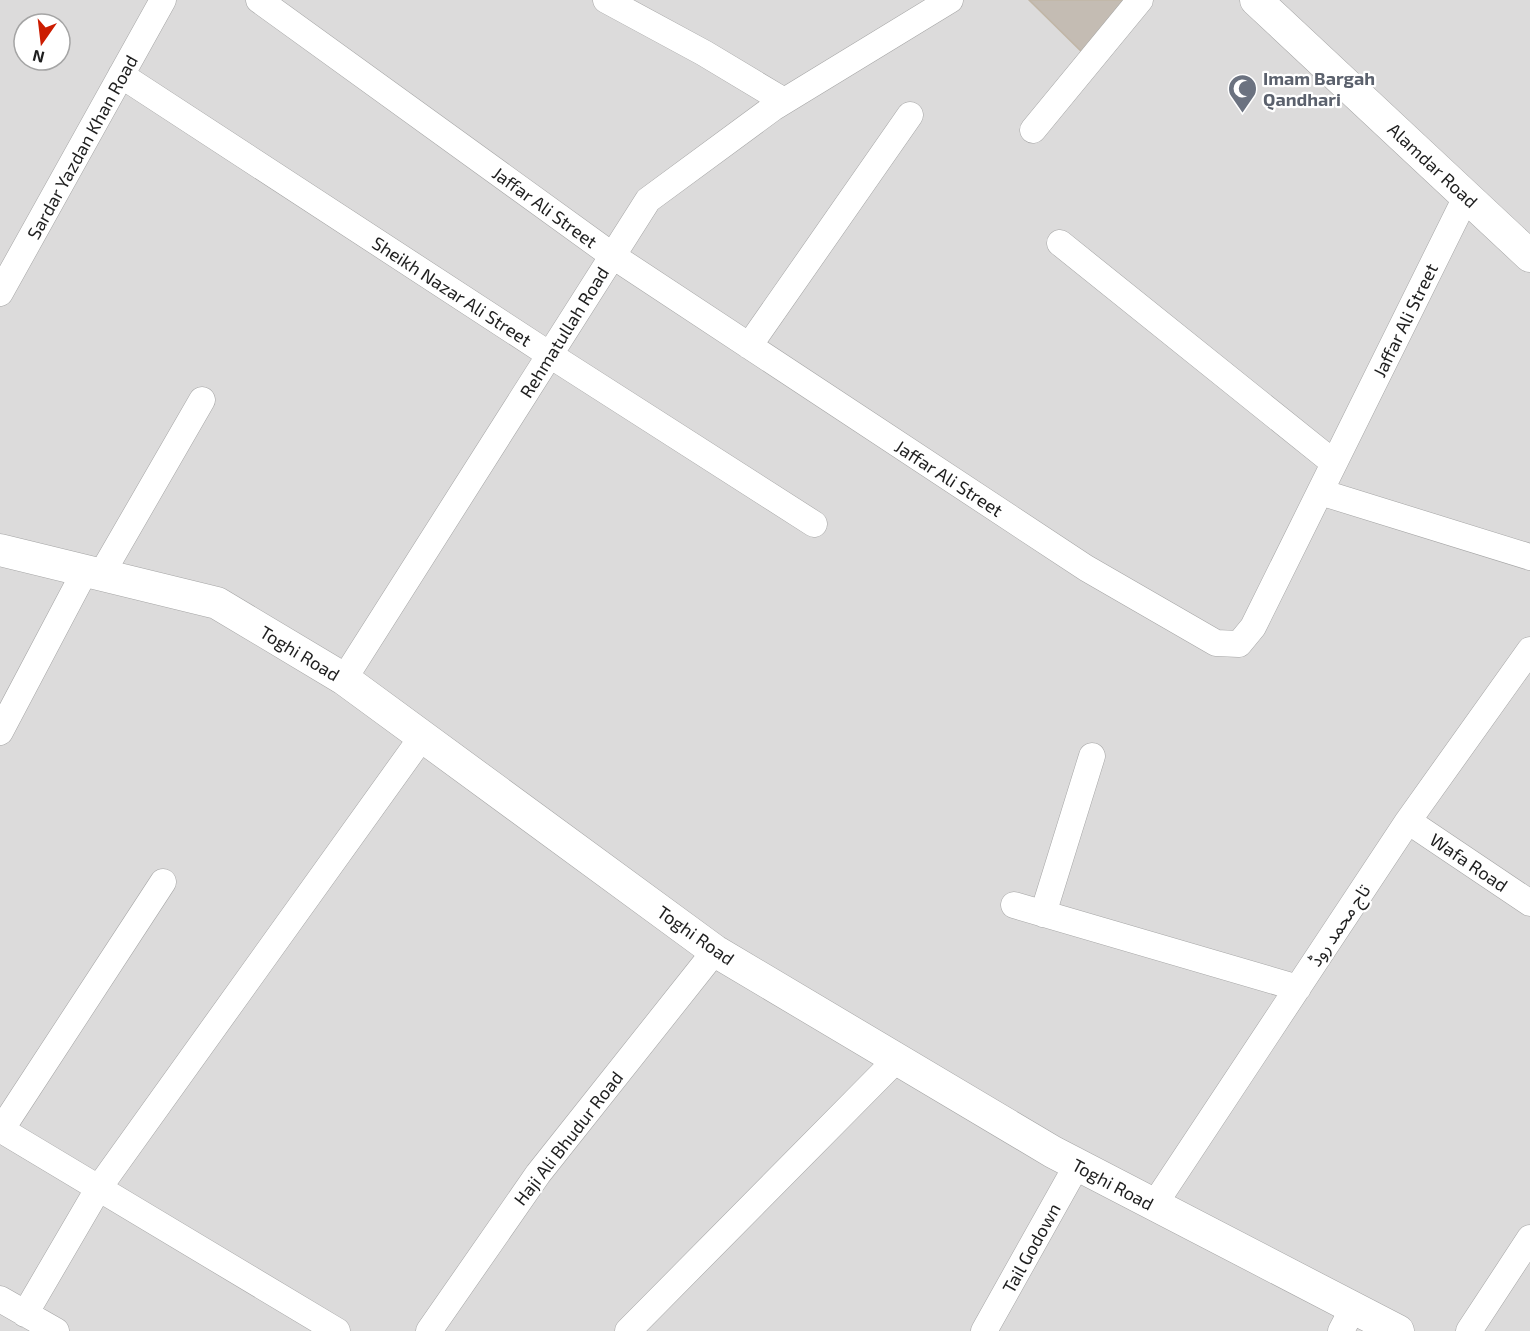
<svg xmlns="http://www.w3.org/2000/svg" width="1530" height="1331" viewBox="0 0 1530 1331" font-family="'Exo 2','Noto Sans Arabic',sans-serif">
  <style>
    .residential { fill: #dcdbdb; fill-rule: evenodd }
    .building { fill: #c4bcb3; stroke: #c1b6a6; stroke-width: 1.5 }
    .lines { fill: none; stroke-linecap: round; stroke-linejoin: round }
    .minor-casing { stroke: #a5a5a5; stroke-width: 27 }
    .tertiary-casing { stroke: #a5a5a5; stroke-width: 33 }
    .minor { stroke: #fff; stroke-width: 26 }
    .tertiary { stroke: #fff; stroke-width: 32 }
    .labels { text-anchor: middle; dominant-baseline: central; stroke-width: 4.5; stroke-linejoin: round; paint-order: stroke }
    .worship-label { font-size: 18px; font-weight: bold; fill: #5b616d; stroke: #fff; text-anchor: start }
    .street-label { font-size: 18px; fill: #1e1e1e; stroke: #fff }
  </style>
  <rect width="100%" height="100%" fill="#efede4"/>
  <path class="residential" d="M0,0H1530V1331H0ZM24,24H60V60H24Z"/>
  <path class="building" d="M1029,0H1125L1086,56Z"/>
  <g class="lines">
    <defs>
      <path id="minor" d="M259,0L613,256L1086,568L1216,643L1239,644L1253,627L1466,197
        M606,0L704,53L784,101
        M121,75L550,355L814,524
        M1033,130L1140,0
        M1060,243L1334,463
        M0,293L163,0
        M749,346L910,115
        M1320,492L1530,557
        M101,575L202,400
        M344,679L648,200L773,108L950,0
        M0,732L85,571
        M1408,821L1530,903
        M1014,905L1298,988
        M1043,914L1092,756
        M0,1129L337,1331
        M1,1130L163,882
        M1154,1205L1408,821L1530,650
        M0,1299L56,1331
        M25,1314L98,1189L422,737
        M429,1331L538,1174L715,951
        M628,1331L897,1059
        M984,1331L1077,1165
        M1341,1331L1353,1308
        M1469,1331L1530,1238"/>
      <path id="tertiary" d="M1256,0L1530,256
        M0,550L217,603L344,679L715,951L1053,1152L1398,1331"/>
    </defs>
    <use href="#minor" class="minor-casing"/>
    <use href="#tertiary" class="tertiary-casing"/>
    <use href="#minor" class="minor"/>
    <use href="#tertiary" class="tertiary"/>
  </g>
  <defs>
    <symbol id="mosque-pin" viewBox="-11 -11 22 30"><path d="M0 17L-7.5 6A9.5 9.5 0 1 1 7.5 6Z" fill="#6b7280" stroke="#fff"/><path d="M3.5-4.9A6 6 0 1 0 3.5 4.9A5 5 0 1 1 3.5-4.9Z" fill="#fff"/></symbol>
  </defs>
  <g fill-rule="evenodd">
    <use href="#mosque-pin" x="1226" y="72" width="33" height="45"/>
  </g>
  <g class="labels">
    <g class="worship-label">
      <text x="1263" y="78">Imam Bargah<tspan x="1263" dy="21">Qandhari</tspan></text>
    </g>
    <g class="street-label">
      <text transform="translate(82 147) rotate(-61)">Sardar Yazdan Khan Road</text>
      <text transform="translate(1433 165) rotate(43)">Alamdar Road</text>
      <text transform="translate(545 207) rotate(36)">Jaffar Ali Street</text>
      <text transform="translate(452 291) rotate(33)">Sheikh Nazar Ali Street</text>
      <text transform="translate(1405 320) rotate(-64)">Jaffar Ali Street</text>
      <text transform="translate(564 332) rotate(-58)">Rehmatullah Road</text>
      <text transform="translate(949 478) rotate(33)">Jaffar Ali Street</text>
      <text transform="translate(300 653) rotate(31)">Toghi Road</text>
      <text transform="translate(1469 862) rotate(34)">Wafa Road</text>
      <text transform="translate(1339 925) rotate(-56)">تاج محمد روڈ</text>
      <text transform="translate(696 935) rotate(35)">Toghi Road</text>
      <text transform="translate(568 1138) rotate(-52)">Haji Ali Bhudur Road</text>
      <text transform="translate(1113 1184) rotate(28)">Toghi Road</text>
      <text transform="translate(1031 1248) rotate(-61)">Tail Godown</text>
    </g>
  </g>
  <g transform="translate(42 42) rotate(194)"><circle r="28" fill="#ffffff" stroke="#a5a5a5" stroke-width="1.5"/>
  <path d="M0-4.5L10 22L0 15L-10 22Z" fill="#cc1c00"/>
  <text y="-9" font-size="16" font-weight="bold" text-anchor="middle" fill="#1e1e1e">N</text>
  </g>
</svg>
